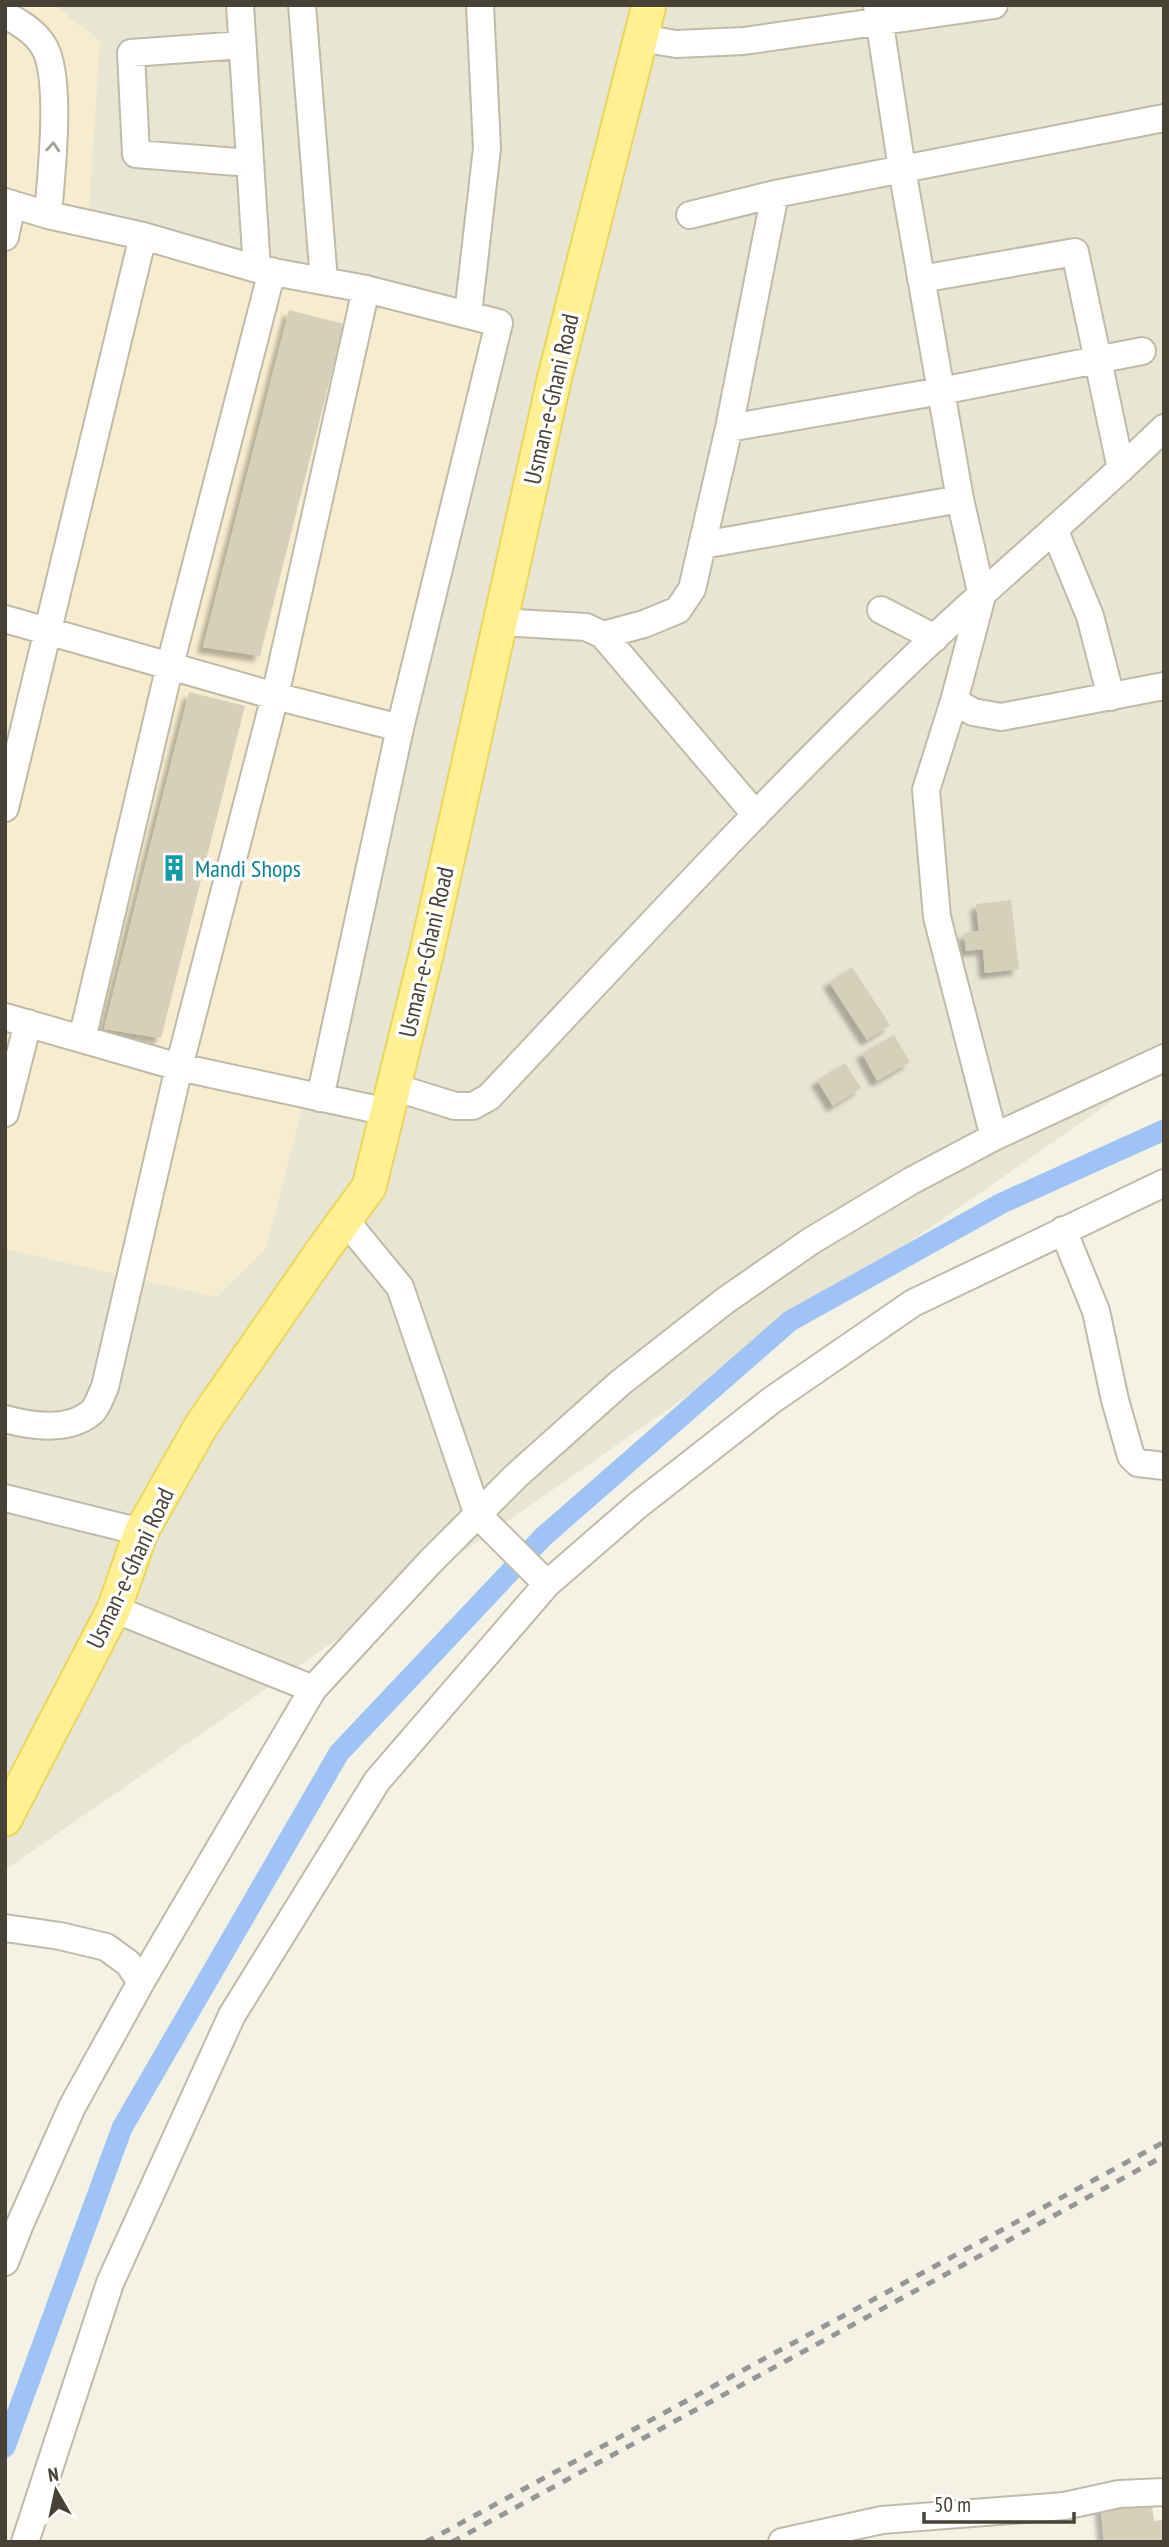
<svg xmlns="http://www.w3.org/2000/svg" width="1169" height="2547" viewBox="0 0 1169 2547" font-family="'PT Sans Narrow',sans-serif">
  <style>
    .residential { fill: #e8e5d3 }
    .commercial { fill: #f7eccf }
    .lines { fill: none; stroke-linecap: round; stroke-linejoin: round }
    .canal { stroke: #9ec3f4; stroke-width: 21 }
    .building { fill: #d6cfba; filter: url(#shadow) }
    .minor-casing { stroke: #bfbba8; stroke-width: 30 }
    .major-casing { stroke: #e9d65e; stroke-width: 37 }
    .minor { stroke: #fff; stroke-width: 26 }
    .major { stroke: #fff193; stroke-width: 33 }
    .rail { stroke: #969696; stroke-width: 5; stroke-dasharray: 9 9; stroke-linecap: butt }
    .oneway { stroke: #a3a09a }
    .labels { text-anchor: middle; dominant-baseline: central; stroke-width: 7; stroke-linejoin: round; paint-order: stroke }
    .street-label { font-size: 24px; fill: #474235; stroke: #fff }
    .culture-label { font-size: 24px; fill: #0d838f; stroke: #fff; text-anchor: start }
  </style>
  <defs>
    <filter id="shadow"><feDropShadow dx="-6" dy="6" stdDeviation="2" flood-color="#0004"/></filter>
  </defs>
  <rect width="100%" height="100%" fill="#f4f2e5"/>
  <path class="residential" d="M5,5H1164V1065L5,1870Z"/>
  <path class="commercial" d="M5,5H54L100,41L89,210L507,314L266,1249L216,1297L5,1249Z"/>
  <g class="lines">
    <path class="canal" d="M5,2447L122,2128L339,1753L543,1537L790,1321L1002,1203L1164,1130"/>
  </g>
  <path class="building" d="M289,310L344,324L260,656L203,647Z
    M189,692L245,706L161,1038L104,1029Z
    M1011,900L1019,969L985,973L983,949L966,951L964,933L979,931L976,904Z
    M852,967L890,1025L867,1040L829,982Z
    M894,1035L910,1062L877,1081L862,1053Z
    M845,1063L861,1088L833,1106L817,1080Z
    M1151,2497L1154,2521L1164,2520V2542H1129L1128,2540L1104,2542L1100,2500Z"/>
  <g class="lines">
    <defs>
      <path id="minor" d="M240,5L257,269
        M302,5L324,281
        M877,5L902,169L960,499L982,596L954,701L926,790L937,917L994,1137
        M5,15C18,21 35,32 43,45C63,75 51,176 48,215
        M640,38L676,44L744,41L994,5
        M242,45L131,53L136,154L250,163
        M5,202L48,215L143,236L257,269L366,289L499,323L400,728L320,1098
        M690,215L775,194L1164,118
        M5,237L12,204
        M921,279L1075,252L1121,469
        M468,314L487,148L480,5
        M729,428L941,391L1142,351
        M1054,529L1090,616L1111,697
        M703,545L960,499
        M881,610L935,638
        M5,619L275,696L400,728
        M500,622L586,627L603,635L756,815
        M603,635L644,624L678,610L692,589L729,428L775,194
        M954,701L973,712L1001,717L1164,686
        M5,808L143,236
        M5,1017L179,1067L388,1112
        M82,1039L170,665L272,271
        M394,1087L455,1106H473L489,1097C635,942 779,784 934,638C1010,567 1090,500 1164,428
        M5,1113L28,1023
        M345,1220L400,1287L478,1515L547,1584
        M1063,1230L1096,1311L1115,1400L1131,1456L1138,1463L1164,1466
        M5,1419C31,1426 69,1432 92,1412C98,1406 101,1395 105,1387L179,1067L275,696L366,289
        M5,1498L141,1532
        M114,1609L313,1689
        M5,1928L60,1936L106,1947L128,1963L141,1982
        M5,2262L20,2224L72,2107L141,1982L313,1689L430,1562L517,1475L620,1383L726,1300L811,1241L911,1181L994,1137L1164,1058
        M25,2542L110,2283L232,2015L377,1781L547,1584L638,1505L772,1400L913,1303L1164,1183
        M782,2542L882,2520L1064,2506L1119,2494L1164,2492"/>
      <path id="major" d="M5,1819L114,1609L141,1532L201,1426L325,1247L369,1187L427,951L555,376L649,5"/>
    </defs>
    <use href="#minor" class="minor-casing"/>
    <use href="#major" class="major-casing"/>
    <use href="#minor" class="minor"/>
    <use href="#major" class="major"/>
    <path class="rail" d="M426,2542L1164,2142
      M452,2542L1164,2156"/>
  </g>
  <defs><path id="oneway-chevron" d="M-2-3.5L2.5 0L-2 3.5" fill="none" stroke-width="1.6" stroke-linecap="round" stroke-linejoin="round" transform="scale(1.75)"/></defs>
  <use class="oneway" href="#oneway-chevron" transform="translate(53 147) rotate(-86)"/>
  <defs>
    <symbol id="building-bare" viewBox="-9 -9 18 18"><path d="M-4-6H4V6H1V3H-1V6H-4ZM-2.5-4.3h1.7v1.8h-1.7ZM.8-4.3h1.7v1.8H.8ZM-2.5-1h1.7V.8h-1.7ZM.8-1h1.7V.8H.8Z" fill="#0f9aa8" stroke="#fff" stroke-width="2.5" paint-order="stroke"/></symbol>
  </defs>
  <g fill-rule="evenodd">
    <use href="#building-bare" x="155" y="849" width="38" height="38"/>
  </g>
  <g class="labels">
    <g class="street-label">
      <text transform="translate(551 399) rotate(-77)">Usman-e-Ghani Road</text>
      <text transform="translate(426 952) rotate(-77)">Usman-e-Ghani Road</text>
      <text transform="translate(130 1568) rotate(-65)">Usman-e-Ghani Road</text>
    </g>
    <g class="culture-label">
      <text x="195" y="868">Mandi Shops</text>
    </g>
  </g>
  <rect width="1169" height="2547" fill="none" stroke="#474235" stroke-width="14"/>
  <g transform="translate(56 2491) rotate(351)" stroke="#ffffff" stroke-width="5" paint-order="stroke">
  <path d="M0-5L12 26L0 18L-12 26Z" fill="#474235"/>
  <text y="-10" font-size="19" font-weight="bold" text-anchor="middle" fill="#474235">N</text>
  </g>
  <path d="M924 2512v10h150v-10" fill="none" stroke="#474235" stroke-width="3.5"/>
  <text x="934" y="2512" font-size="21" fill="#474235" stroke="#ffffff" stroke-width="5" paint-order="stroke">50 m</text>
</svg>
